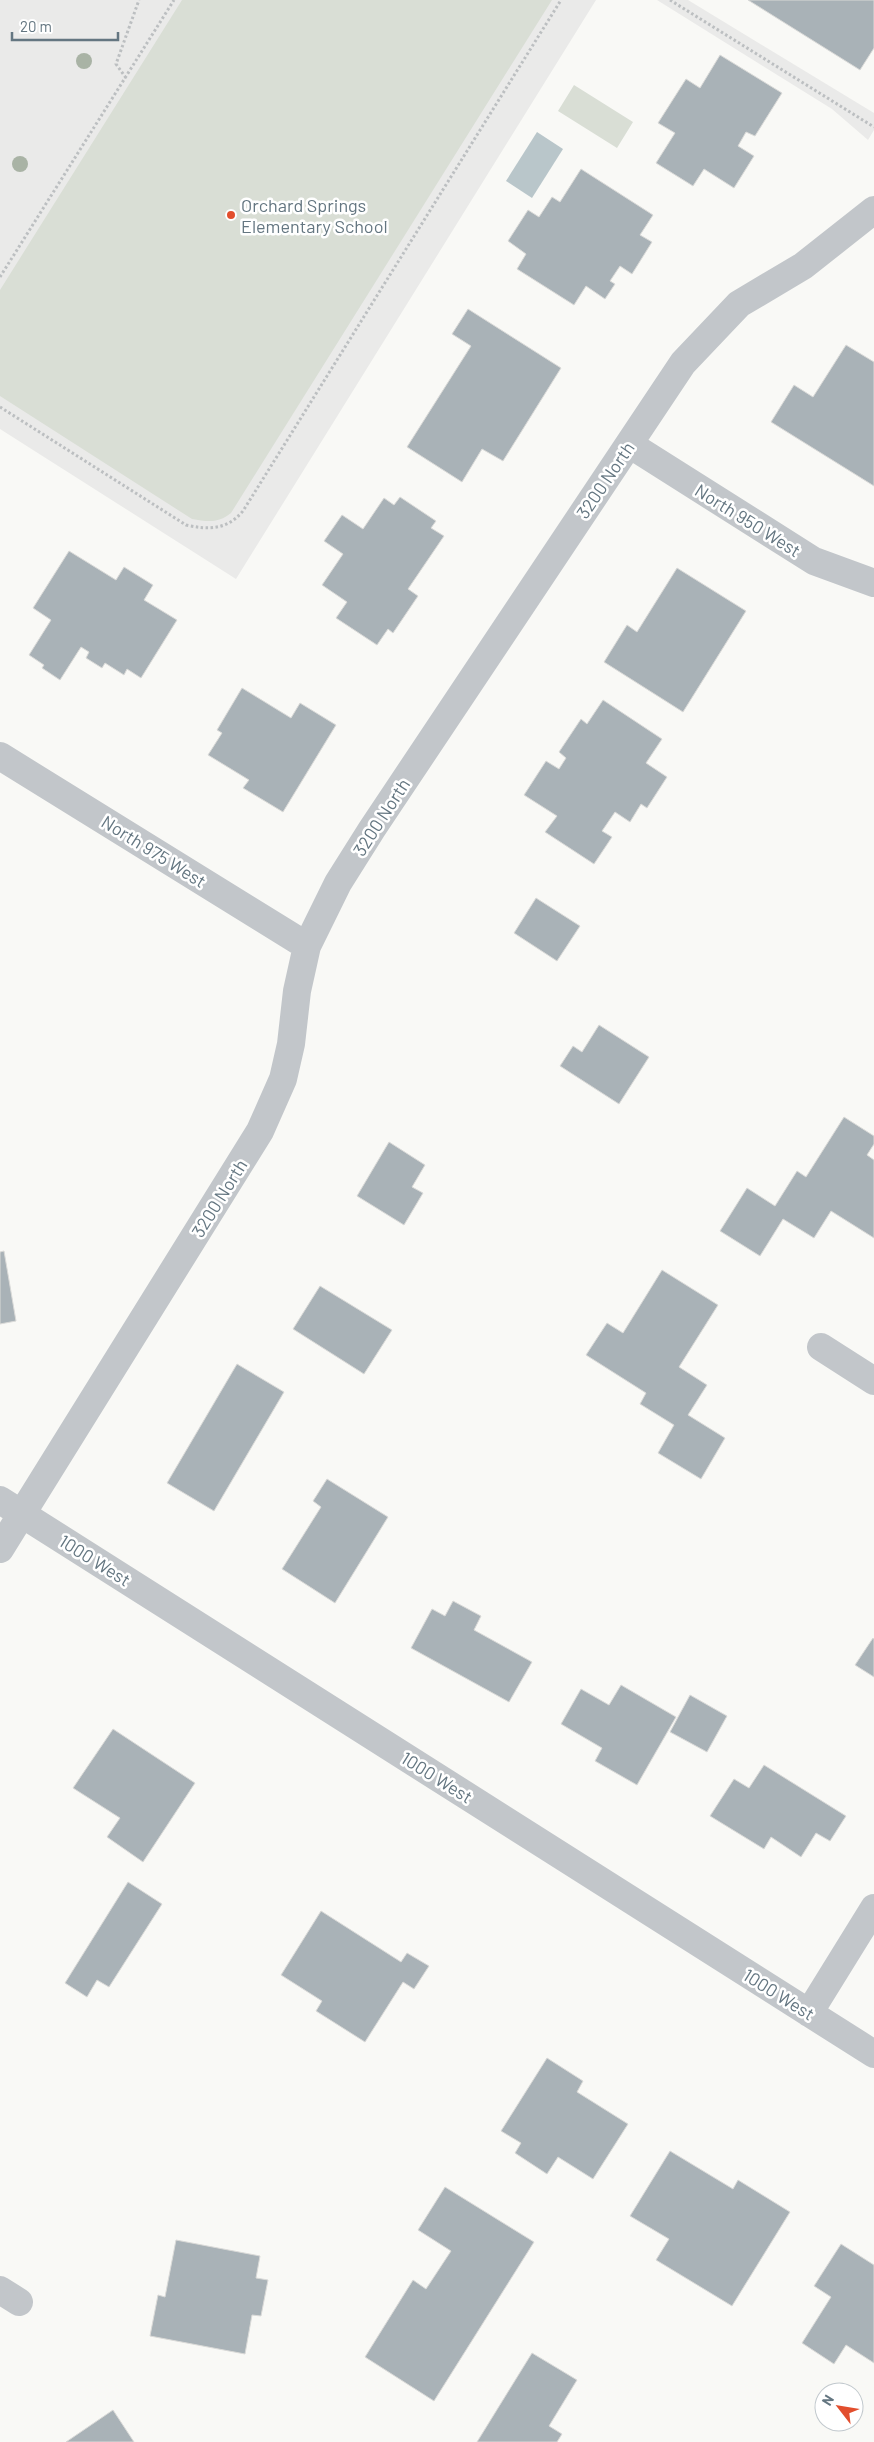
<svg xmlns="http://www.w3.org/2000/svg" width="874" height="2442" viewBox="0 0 874 2442" font-family="Barlow,sans-serif">
  <style>
    .built { fill: #eaeae9 }
    .green { fill: #d9ded5 }
    .water { fill: #b9c6ca }
    .building { fill: #a9b2b7; stroke: #dadad8 }
    .lines { fill: none; stroke-linecap: round; stroke-linejoin: round }
    .path { stroke: #bcbfc1; stroke-width: 3; stroke-dasharray: 2.5 2.5; stroke-linecap: butt }
    .minor { stroke: #c2c6ca; stroke-width: 28 }
    .tree { fill: #a9b3a5 }
    .poi-dot { fill: #e24e2d; stroke: #fff; stroke-width: 2 }
    .labels { text-anchor: middle; dominant-baseline: central; stroke-width: 5; stroke-linejoin: round; paint-order: stroke }
    .poi-label { font-size: 18px; fill: #647681; stroke: #fff; text-anchor: start }
    .street-label { font-size: 18px; fill: #647681; stroke: #fff }
  </style>
  <rect width="100%" height="100%" fill="#f9f9f6"/>
  <path class="built" d="M0,0H596L236,579L0,429Z
    M657,0H688L874,113V130L868,140L832,109Z"/>
  <path class="green" d="M182,0H552L231,513C219,523 208,522 192,519L0,396V290Z
    M574,85L633,122L617,148L558,111Z"/>
  <path class="water" d="M537,132L563,149L532,198L506,181Z"/>
  <path class="building" d="M748,0H874V48L860,70Z
    M720,55L782,93L755,136L746,132L738,146L754,156L734,188L704,169L693,186L656,163L675,133L658,123L686,79L700,88Z
    M581,169L653,215L640,235L652,242L632,274L620,266L610,281L615,284L605,299L586,286L574,305L517,269L526,254L508,241L528,210L539,217L552,197L560,202Z
    M468,309L561,368L503,461L482,449L462,482L407,447L471,346L452,334Z
    M846,345L874,362V486L771,422L794,385L813,397Z
    M400,497L436,521L431,528L444,536L408,589L418,596L393,633L388,629L377,645L336,618L347,602L322,585L343,554L324,541L342,515L363,529L384,498L394,505Z
    M69,551L116,580L124,567L153,585L144,600L177,620L141,678L127,669L124,675L105,663L102,668L86,658L89,652L81,647L60,680L42,668L44,665L29,655L51,620L33,608Z
    M677,568L746,611L683,712L604,662L627,625L637,632Z
    M242,688L291,718L300,703L336,725L283,812L243,788L249,780L208,755L222,733L217,730Z
    M603,700L662,739L646,763L667,777L647,808L641,804L630,822L615,812L602,831L612,837L594,864L545,832L557,816L524,795L546,761L559,769L566,758L559,752L581,719L587,724Z
    M536,898L580,926L557,961L514,933Z
    M599,1025L649,1057L619,1104L560,1066L573,1046L582,1052Z
    M844,1117L874,1136V1144L867,1155L874,1160V1238L831,1211L814,1238L783,1219L760,1256L720,1231L747,1188L775,1206L797,1171L806,1177Z
    M389,1142L425,1165L412,1187L423,1193L404,1225L357,1196Z
    M4,1251L16,1321L0,1324V1252Z
    M662,1270L718,1305L679,1367L707,1385L688,1415L725,1438L701,1479L658,1453L674,1425L640,1404L646,1393L586,1355L607,1323L623,1333Z
    M320,1286L392,1330L364,1374L293,1329Z
    M237,1364L284,1392L214,1511L167,1483Z
    M327,1479L388,1517L335,1603L282,1569L321,1507L313,1501Z
    M453,1601L481,1616L474,1630L532,1662L509,1702L411,1648L432,1609L445,1616Z
    M873,1638L874,1639V1677L855,1665Z
    M621,1685L676,1717L637,1785L595,1761L602,1748L561,1724L581,1689L609,1705Z
    M690,1695L727,1716L707,1752L670,1732Z
    M113,1729L195,1783L143,1862L107,1837L120,1818L73,1788Z
    M764,1765L846,1816L830,1841L816,1833L801,1857L771,1837L764,1849L710,1816L734,1779L749,1788Z
    M128,1882L162,1904L109,1987L97,1980L87,1997L65,1983Z
    M321,1911L401,1962L407,1953L429,1966L414,1989L403,1982L365,2042L316,2011L322,2001L281,1975Z
    M547,2058L583,2081L577,2092L628,2124L593,2179L558,2157L547,2174L515,2153L521,2143L501,2131Z
    M670,2151L733,2189L738,2180L790,2212L732,2306L656,2260L669,2239L630,2216Z
    M445,2187L534,2242L434,2401L365,2357L413,2280L426,2289L451,2251L418,2230Z
    M176,2240L260,2256L256,2278L268,2280L261,2316L252,2315L245,2354L150,2336L158,2295L165,2297Z
    M841,2244L874,2265V2363L846,2345L834,2364L802,2343L831,2297L814,2286Z
    M532,2353L577,2380L549,2426L562,2434L557,2442H477Z
    M113,2410L134,2442H66Z"/>
  <g class="lines">
    <path class="path" d="M670,0L874,127
      M126,78L116,64L139,0
      M0,277L174,0
      M0,407L186,525C209,530 227,530 243,511L561,0"/>
    <path class="minor" d="M629,444L814,561L874,583
      M0,756L307,946
      M821,1347L874,1381
      M0,1500L874,2054
      M0,1549L260,1131L283,1079L291,1044L297,991L307,946L338,883L372,829L683,363L739,304L803,266L874,210
      M809,2013L874,1908
      M0,2290L19,2302"/>
  </g>
  <g class="tree">
    <circle cx="84" cy="61" r="8"/>
    <circle cx="20" cy="164" r="8"/>
  </g>
  <circle class="poi-dot" cx="231" cy="215" r="5"/>
  <g class="labels">
    <g class="poi-label">
      <text x="241" y="205">Orchard Springs<tspan x="241" dy="21">Elementary School</tspan></text>
    </g>
    <g class="street-label">
      <text transform="translate(605 480) rotate(-56)">3200 North</text>
      <text transform="translate(748 520) rotate(32)">North 950 West</text>
      <text transform="translate(381 817) rotate(-57)">3200 North</text>
      <text transform="translate(154 851) rotate(32)">North 975 West</text>
      <text transform="translate(219 1198) rotate(-58)">3200 North</text>
      <text transform="translate(95 1560) rotate(32)">1000 West</text>
      <text transform="translate(437 1777) rotate(32)">1000 West</text>
      <text transform="translate(779 1994) rotate(32)">1000 West</text>
    </g>
  </g>
  <g transform="translate(839 2407) rotate(301)"><circle r="24" fill="#ffffff" stroke="#c1c8cd"/>
  <path d="M0-4L9 19L0 12L-9 19Z" fill="#e24e2d"/>
  <text y="-8" font-size="14" font-weight="bold" text-anchor="middle" fill="#647681">N</text>
  </g>
  <path d="M12 32v8h106v-8" fill="none" stroke="#647681" stroke-width="2.5"/>
  <text x="20" y="32" font-size="15" fill="#647681" stroke="#ffffff" stroke-width="4" paint-order="stroke">20 m</text>
</svg>
